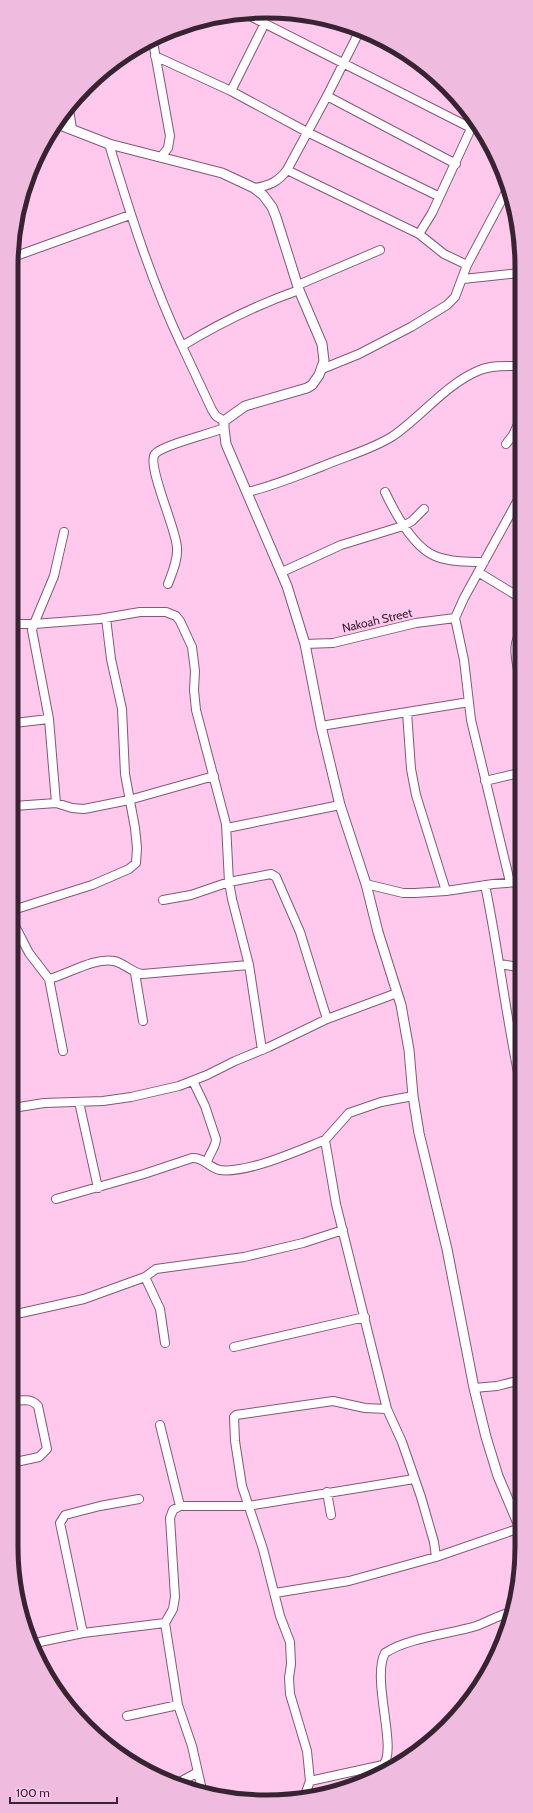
<svg xmlns="http://www.w3.org/2000/svg" width="533" height="1813" viewBox="0 0 533 1813" font-family="Cabin,sans-serif">
  <style>
    .lines { fill: none; stroke-linecap: round; stroke-linejoin: round }
    .minor-casing { stroke: #855677; stroke-width: 10 }
    .tertiary-casing { stroke: #855677; stroke-width: 11 }
    .minor { stroke: #fff; stroke-width: 8 }
    .tertiary { stroke: #fff; stroke-width: 9 }
    .labels { text-anchor: middle; dominant-baseline: central; stroke-width: 3; stroke-linejoin: round; paint-order: stroke }
    .street-label { font-size: 12px; fill: #372331; stroke: #ffc9ee }
    .rim { fill: none; stroke: #372331; stroke-width: 5 }
  </style>
  <rect width="100%" height="100%" fill="#ffc9ee"/>
  <g class="lines">
    <defs>
      <path id="minor" d="M250,16L471,128
        M153,42L170,136L168,148L161,157
        M155,56L231,91L307,132L438,196
        M231,91L265,23
        M327,96L456,164
        M69,109L72,129
        M109,144C130,213 151,281 182,346C218,324 259,304 299,290
        M287,170L419,234L444,254L467,265
        M254,188C269,186 278,182 287,170L327,96L359,32
        M419,234L432,213L474,122
        M16,256L130,215
        M463,279L520,273
        M298,285L380,250
        M182,346L212,410L216,416L224,421
        M322,369L359,354L411,327L447,305L455,297L467,265L507,190
        M506,444L513,435L519,422
        M248,492C276,485 297,476 323,466C346,456 371,450 393,436C422,416 447,383 480,370C492,365 507,366 520,366
        M385,492C395,513 413,547 435,556C450,562 468,562 484,562
        M282,572L341,545L403,526L412,521L424,509
        M478,572L519,597
        M168,584C172,573 178,560 177,548C177,530 146,465 155,454C162,445 210,434 224,428
        M14,624H34L54,576L64,532
        M305,644L333,643L416,623L455,618
        M519,676C517,662 512,648 519,635
        M407,712L411,769L416,795L446,891
        M14,723L49,719
        M321,726L469,702
        M485,781L519,773
        M56,803L49,719L32,630L34,624L99,619L140,612H166L176,616L180,621L192,647L195,671L194,690L196,710L226,824L229,882L232,899L249,965L262,1050
        M14,806L56,803L72,808L84,809L129,800L214,776
        M227,828L340,805
        M510,882L471,720L464,660L455,618L464,598L519,498
        M366,884L403,893H415L446,891L493,884L519,882
        M485,885C498,947 505,1010 518,1072
        M163,900L191,895L229,882L271,874L276,877L300,932L327,1019
        M13,910L92,885L129,869L136,863L137,848L135,828L125,774L122,709L111,659L106,618
        M13,922L29,953L49,979C68,974 95,957 114,961C124,963 131,972 142,974L249,965
        M500,964L518,967
        M135,973L143,1021
        M49,979L63,1051
        M193,1081L205,1106L216,1139C216,1147 209,1154 207,1162
        M413,1096L381,1102L349,1113L325,1140L336,1204L387,1409L402,1442L421,1497L434,1542L436,1557
        M79,1102L98,1188
        M13,1108L44,1103L103,1101L131,1097L179,1086L207,1075L235,1061L269,1047L327,1019L397,993
        M56,1199L144,1174L192,1158C204,1157 209,1168 220,1170C246,1174 300,1150 325,1140
        M145,1277L160,1309L165,1343
        M12,1315L84,1299L145,1277L156,1269L244,1257L303,1243L343,1230
        M234,1347L365,1317
        M474,1388L497,1386L517,1381
        M160,1425L180,1506
        M11,1463L39,1457L47,1449L38,1406C30,1397 22,1401 12,1401
        M327,1492L331,1515
        M275,1593L349,1581L436,1557L517,1529
        M83,1633L60,1523L65,1515L100,1506L139,1499
        M30,1644L83,1633L165,1623
        M127,1716L178,1705
        M310,1781L383,1765C398,1750 371,1679 385,1653C407,1638 450,1634 476,1626C488,1622 498,1615 511,1612
        M178,1783L198,1772
        M202,1790L192,1746L178,1705L165,1623L173,1609L175,1597L170,1518L173,1510L180,1506H248L414,1479
        M305,1795L310,1781L307,1751L290,1694L289,1678L291,1664L290,1642L280,1616L263,1549L242,1486L235,1441L234,1417L236,1415L333,1401L365,1408L387,1409"/>
      <path id="tertiary" d="M55,123L109,144L222,173L254,188L263,195L272,207L276,217L299,290L322,344L324,361L319,375L312,385L307,388L245,406L224,421V428L226,444L287,586L305,644L321,726L340,805L366,884L378,932L401,1005L409,1050L413,1096L419,1133L447,1249L474,1388L486,1437L498,1476L517,1521"/>
    </defs>
    <use href="#minor" class="minor-casing"/>
    <use href="#tertiary" class="tertiary-casing"/>
    <use href="#minor" class="minor"/>
    <use href="#tertiary" class="tertiary"/>
  </g>
  <g class="labels">
    <g class="street-label">
      <text transform="translate(377 620) rotate(-13)">Nakoah Street</text>
    </g>
  </g>
  <path d="M0 0H533V1813H0ZM266 18H267A248 248 0 0 1 515 266V1547A248 248 0 0 1 267 1795H266A248 248 0 0 1 18 1547V266A248 248 0 0 1 266 18Z" fill="#efbcdf" fill-rule="evenodd"/>
  <path class="rim" d="M266 18H267A248 248 0 0 1 515 266V1547A248 248 0 0 1 267 1795H266A248 248 0 0 1 18 1547V266A248 248 0 0 1 266 18Z"/>
  <path d="M10 1797v6h107v-6" fill="none" stroke="#372331" stroke-width="2"/>
  <text x="16" y="1797" font-size="12" fill="#372331" stroke="#ffc9ee" stroke-width="3" paint-order="stroke">100 m</text>
</svg>
